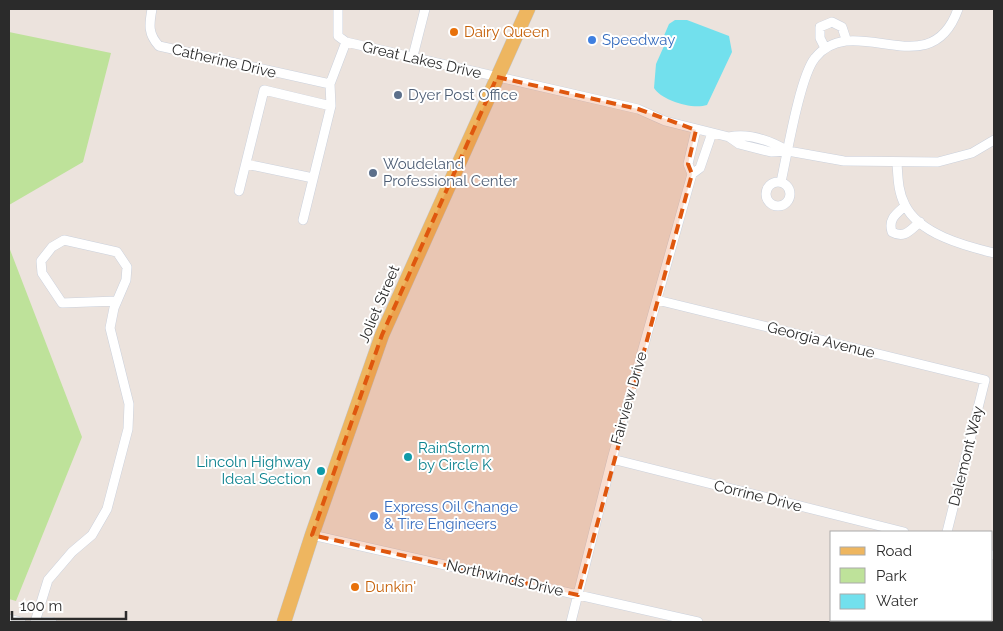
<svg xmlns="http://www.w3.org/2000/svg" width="1003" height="631" viewBox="0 0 1003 631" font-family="Raleway,sans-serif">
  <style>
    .green { fill: #bee29a }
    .water { fill: #72e0ed }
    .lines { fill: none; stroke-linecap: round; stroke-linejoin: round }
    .street-casing { stroke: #cbd1dc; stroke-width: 10 }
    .primary-casing { stroke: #c4c4c4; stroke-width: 15 }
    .street { stroke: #fff; stroke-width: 9 }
    .primary { stroke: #eeb660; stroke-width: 14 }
    .marked { fill: #df570e; fill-opacity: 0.2; stroke: #df570e; stroke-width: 4; stroke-dasharray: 10 6; stroke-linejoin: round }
    .food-dot { fill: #e8710a; stroke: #fff; stroke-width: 2 }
    .shop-dot { fill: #3f7fe0; stroke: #fff; stroke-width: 2 }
    .service-dot { fill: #5c6f8a; stroke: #fff; stroke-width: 2 }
    .culture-dot { fill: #0f9aa8; stroke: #fff; stroke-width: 2 }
    .labels { text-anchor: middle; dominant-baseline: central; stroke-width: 4; stroke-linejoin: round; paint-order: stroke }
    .food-label { font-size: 15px; fill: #c56008; stroke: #fff; text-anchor: start }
    .shop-label { font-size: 15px; fill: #366cbe; stroke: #fff; text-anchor: start }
    .street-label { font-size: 15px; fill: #2b2b2b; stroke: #fff }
    .service-label { font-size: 15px; fill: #4e5e75; stroke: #fff; text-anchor: start }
    .culture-label { font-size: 15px; fill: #0d838f; stroke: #fff; text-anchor: start }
  </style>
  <rect width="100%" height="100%" fill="#ece3dd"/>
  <path class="green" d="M9,32L111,53L83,162L9,205Z
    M9,247L82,437L16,601L9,599Z"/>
  <path class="water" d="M675,20H687L729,36L732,52L707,105C692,110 661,100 654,88L656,64L664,46L663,38L669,24Z"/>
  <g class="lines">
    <defs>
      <path id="street" d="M152,9C149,25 148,34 159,46L330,84
        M346,42L638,109L665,121L729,137L739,144L771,152L788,151L844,161L938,162L972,153L994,140
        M825,48L820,38V27L832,22L842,27L846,39
        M413,56L425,9
        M729,137C749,133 771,141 788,151
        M897,163C898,178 898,192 905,205C919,234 965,246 994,253
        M246,164L313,178
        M692,174L700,168L712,133
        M781,182C787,155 800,76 815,58C854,9 930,88 958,9
        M766 194a12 12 0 1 1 24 0a12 12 0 1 1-24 0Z
        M239,191L264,90L331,106
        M905,206C896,214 888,219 892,232C905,239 910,230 920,222
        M303,220L331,106L330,84L346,42L338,36V9
        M657,300L985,380L947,532
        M612,459L904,532
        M312,535L698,622
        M992,555H994
        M9,619L21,622
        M35,622L48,580L72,552L92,535L107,509L128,429L129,404L110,328L114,308L126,280L127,267L117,252L64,240L52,247L41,261L42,273L62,303L117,301
        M44,622H52
        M571,622L612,459L692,174L688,164L696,130
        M925,622V620"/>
      <path id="primary" d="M284,622L312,535L382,335L528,9"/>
    </defs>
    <use href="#street" class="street-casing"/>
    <use href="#primary" class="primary-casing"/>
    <use href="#street" class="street"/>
    <use href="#primary" class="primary"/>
  </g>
  <path class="marked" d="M497,77L638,109L696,130L688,164L692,174L578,595L312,535L382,335Z"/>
  <g class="food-dot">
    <circle cx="454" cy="32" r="5"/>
    <circle cx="355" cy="587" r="5"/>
  </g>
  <g class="shop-dot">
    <circle cx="592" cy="40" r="5"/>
    <circle cx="374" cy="516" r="5"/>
  </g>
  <g class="service-dot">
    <circle cx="398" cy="95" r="5"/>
    <circle cx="373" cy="173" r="5"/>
  </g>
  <g class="culture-dot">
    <circle cx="408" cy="457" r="5"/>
    <circle cx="321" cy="471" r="5"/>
  </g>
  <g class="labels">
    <g class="food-label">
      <text x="464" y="32">Dairy Queen</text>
      <text x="365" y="587">Dunkin'</text>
    </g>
    <g class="shop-label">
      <text x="602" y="40">Speedway</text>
      <text x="384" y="507">Express Oil Change<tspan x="384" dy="17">&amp; Tire Engineers</tspan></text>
    </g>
    <g class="street-label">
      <text transform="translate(422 60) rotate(13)">Great Lakes Drive</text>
      <text transform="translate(224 61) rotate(13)">Catherine Drive</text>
      <text transform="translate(379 304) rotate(-67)">Joliet Street</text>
      <text transform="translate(821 340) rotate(14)">Georgia Avenue</text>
      <text transform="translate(629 398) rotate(-74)">Fairview Drive</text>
      <text transform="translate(966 456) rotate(-76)">Dalemont Way</text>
      <text transform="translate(758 496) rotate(14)">Corrine Drive</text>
      <text transform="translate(505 578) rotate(13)">Northwinds Drive</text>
    </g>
    <g class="service-label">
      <text x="408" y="95">Dyer Post Office</text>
      <text x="383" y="164">Woudeland<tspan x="383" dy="17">Professional Center</tspan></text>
    </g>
    <g class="culture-label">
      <text x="418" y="448">RainStorm<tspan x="418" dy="17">by Circle K</tspan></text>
      <text x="311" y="462" text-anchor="end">Lincoln Highway<tspan x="311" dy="17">Ideal Section</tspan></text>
    </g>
  </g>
  <rect width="1003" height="631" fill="none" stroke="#2b2b2b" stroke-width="20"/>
  <rect x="830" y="531" width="162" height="90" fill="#ffffff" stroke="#aaaaaa"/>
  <rect x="840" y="547" width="25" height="8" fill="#eeb660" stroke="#aaaaaa"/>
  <text x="876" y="556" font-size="15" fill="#2b2b2b">Road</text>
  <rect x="840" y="568" width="25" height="15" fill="#bee29a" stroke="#aaaaaa"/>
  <text x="876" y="581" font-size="15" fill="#2b2b2b">Park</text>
  <rect x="840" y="594" width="25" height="15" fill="#72e0ed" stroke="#aaaaaa"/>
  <text x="876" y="606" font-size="15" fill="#2b2b2b">Water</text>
  <path d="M12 611v8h114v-8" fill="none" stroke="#2b2b2b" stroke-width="2.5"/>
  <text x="20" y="611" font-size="15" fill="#2b2b2b" stroke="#ffffff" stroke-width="4" paint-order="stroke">100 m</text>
</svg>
